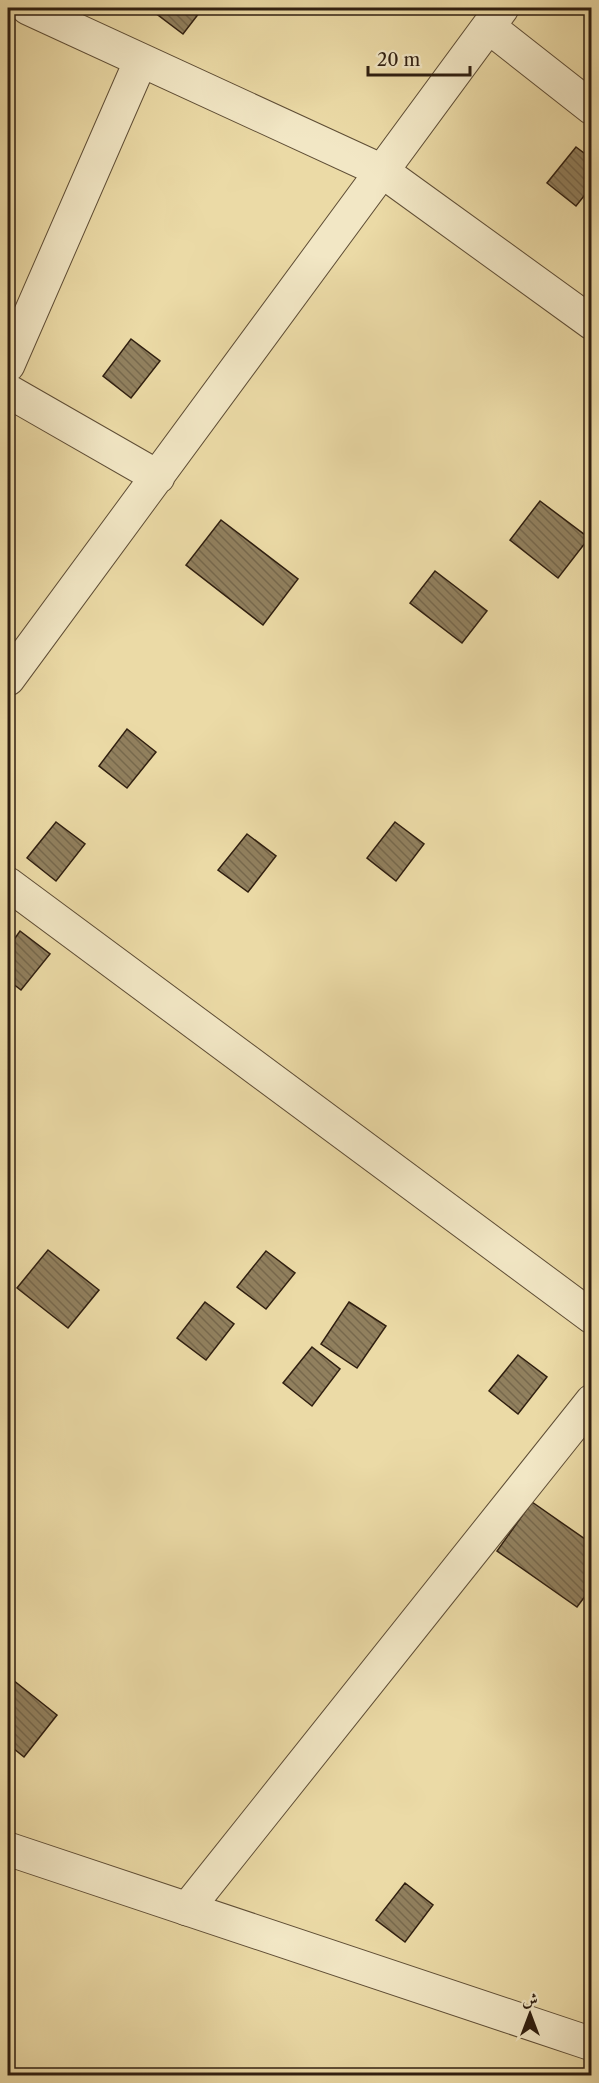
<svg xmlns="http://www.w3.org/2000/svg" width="599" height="2083" viewBox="0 0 599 2083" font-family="'Libre Caslon Text',Amiri,serif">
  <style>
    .building { fill: url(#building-back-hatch); stroke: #301f10; stroke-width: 1.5 }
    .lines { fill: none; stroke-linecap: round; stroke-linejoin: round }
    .minor-casing { stroke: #5f4e36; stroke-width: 35 }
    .tertiary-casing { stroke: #5f4e36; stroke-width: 35 }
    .minor { stroke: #f2e7c5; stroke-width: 33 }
    .tertiary { stroke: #f2e7c5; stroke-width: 33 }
  </style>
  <defs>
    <pattern id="building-back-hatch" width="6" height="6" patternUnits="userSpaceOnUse" patternTransform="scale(1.5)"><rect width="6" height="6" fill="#91805e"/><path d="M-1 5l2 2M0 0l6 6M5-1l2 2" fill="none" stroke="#77684c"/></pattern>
  </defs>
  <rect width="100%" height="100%" fill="#ebdaa6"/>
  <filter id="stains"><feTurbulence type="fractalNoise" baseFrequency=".00333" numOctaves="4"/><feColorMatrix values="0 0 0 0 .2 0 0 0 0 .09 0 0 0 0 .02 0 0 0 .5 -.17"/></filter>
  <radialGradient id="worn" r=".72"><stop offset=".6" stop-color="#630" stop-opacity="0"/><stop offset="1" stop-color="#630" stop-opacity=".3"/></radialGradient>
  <path class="building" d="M157,8H203L183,34L154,12Z
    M576,147L592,159V186L576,206L547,183Z
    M131,339L160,361L131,398L103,376Z
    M540,501L589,538L558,578L510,540Z
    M221,520L298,579L263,625L186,565Z
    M435,571L487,611L462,643L410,603Z
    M127,729L156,752L127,788L99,766Z
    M56,822L85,844L56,881L27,858Z
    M395,822L424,844L396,881L367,858Z
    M247,834L276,856L248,892L218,870Z
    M20,931L50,954L21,990L8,980V948Z
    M48,1250L99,1290L68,1328L17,1288Z
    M266,1251L295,1273L266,1309L237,1287Z
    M205,1302L234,1324L206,1360L177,1338Z
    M349,1302L386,1326L357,1368L321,1344Z
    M312,1347L340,1369L312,1406L283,1383Z
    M518,1355L547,1377L518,1414L489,1391Z
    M532,1502L592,1544V1587L577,1607L497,1551Z
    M8,1676L57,1715L24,1757L8,1744Z
    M405,1883L433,1905L405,1942L376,1920Z"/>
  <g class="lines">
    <defs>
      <path id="minor" d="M28,8L382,171L592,323
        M489,27L592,108
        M8,365L141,60
        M8,391L158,477
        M8,679L502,8
        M8,884L592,1317
        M187,1909L592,1401"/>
      <path id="tertiary" d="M8,1849L592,2044"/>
    </defs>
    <use href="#minor" class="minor-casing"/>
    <use href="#tertiary" class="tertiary-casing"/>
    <use href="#minor" class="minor"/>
    <use href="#tertiary" class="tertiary"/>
  </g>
  <rect width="599" height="2083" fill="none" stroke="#ebdaa6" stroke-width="30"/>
  <rect x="9" y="9" width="581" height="2065" fill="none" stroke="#301f10" stroke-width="3"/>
  <rect x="15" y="15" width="569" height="2053" fill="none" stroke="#301f10" stroke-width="1.5"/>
  <g transform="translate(530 2014)" stroke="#f2e7c5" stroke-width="4.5" paint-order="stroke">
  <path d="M0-4.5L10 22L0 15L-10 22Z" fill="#301f10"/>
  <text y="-9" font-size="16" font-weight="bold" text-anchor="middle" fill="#301f10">ش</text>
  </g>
  <path d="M368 66v9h102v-9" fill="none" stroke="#301f10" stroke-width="3"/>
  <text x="377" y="66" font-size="18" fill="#301f10" stroke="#f2e7c5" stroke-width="4.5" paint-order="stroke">20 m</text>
  <rect width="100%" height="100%" filter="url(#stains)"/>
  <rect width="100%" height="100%" fill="url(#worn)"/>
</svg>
